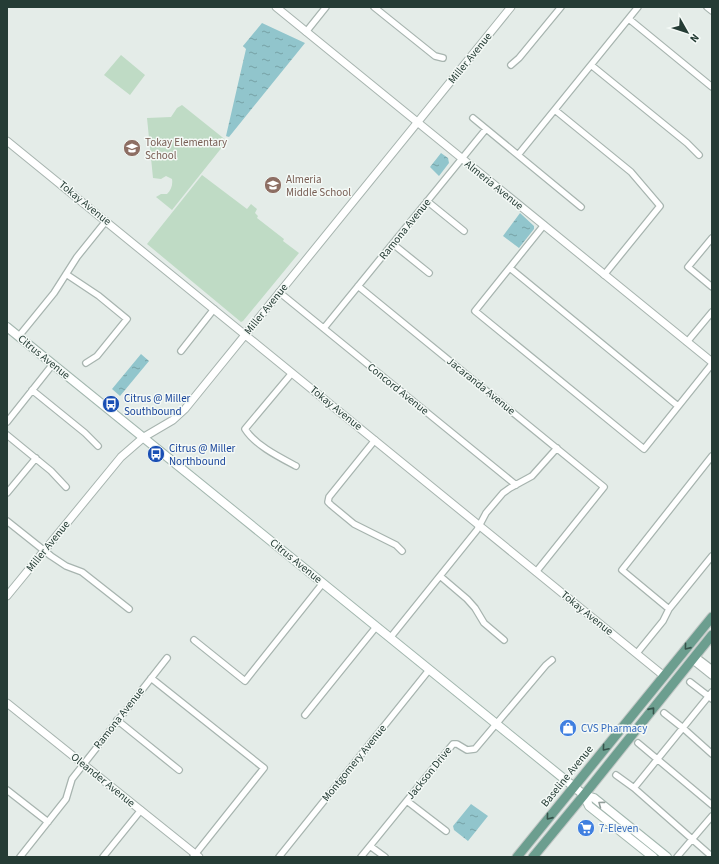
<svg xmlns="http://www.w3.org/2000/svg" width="719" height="864" viewBox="0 0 719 864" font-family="'Source Sans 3',sans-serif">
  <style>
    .pitch { fill: #bfdbc5 }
    .water { fill: url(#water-ripples) }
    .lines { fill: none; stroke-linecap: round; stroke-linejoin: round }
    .minor-casing { stroke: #a7b4af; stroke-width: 8 }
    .tertiary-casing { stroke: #a7b4af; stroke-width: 9 }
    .secondary-casing { stroke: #a3b7af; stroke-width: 10 }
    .primary-casing { stroke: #c2c8c6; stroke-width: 11 }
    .minor { stroke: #fff; stroke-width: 5.5 }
    .tertiary { stroke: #fff; stroke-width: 7 }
    .secondary { stroke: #fff; stroke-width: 8 }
    .primary { stroke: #6c9e8f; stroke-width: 9 }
    .oneway { stroke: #37544c }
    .oneway2 { stroke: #929e9a }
    .labels { text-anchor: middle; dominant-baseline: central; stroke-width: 3; stroke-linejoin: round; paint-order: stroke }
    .street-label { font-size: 11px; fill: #253c35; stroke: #f4f9f6 }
    .education-label { font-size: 11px; fill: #785e54; stroke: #f4f9f6; text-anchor: start }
    .transit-label { font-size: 11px; fill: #164399; stroke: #f4f9f6; text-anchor: start }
    .shop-label { font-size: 11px; fill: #366cbe; stroke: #f4f9f6; text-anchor: start }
  </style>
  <defs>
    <pattern id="water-ripples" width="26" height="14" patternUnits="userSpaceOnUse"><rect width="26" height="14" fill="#91c5cc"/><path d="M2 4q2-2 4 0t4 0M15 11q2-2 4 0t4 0" fill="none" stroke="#76a1a6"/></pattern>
  </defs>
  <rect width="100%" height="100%" fill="#e4ece8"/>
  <path class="pitch" d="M121,55L145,75L130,95L104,75Z
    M182,105L227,141L172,210L156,197L161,194H167C171,190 173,185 172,179L166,176L161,179L153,178L147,118L171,117L177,108Z
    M202,175L247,209L251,204L257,209L255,213L258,216L257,218L284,239L283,241L299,253L243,321L241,322L147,244Z"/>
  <path class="water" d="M262,23L305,43L229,137L226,136L246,49L243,46Z
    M441,153L448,158L449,163L439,176L430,167Z
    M520,213L534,226V229L519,248L503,236Z
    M141,354L149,361L120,396L112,389Z
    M471,804L488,816L468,841L454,830L453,826Z"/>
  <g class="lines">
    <defs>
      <path id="minor" d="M374,7L435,56L443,58
        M707,7L712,11
        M629,19L712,87
        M306,32L326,7
        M511,65L519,58L561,7
        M591,65L687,143L699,155
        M555,110L631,172L660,206L604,275
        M473,118L581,207
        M518,155L638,7
        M427,201L464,231
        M544,225L475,311L644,449L712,364
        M712,238L688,267L712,287
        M393,244L429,273
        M510,268L678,406
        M66,274L99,296L127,319L97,356L86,363
        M358,286L604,487L536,572
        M279,292L516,485
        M324,328L486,129
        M19,336L54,293L77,257L106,221
        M687,342L712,312
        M181,351L214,309
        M292,373L245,429C255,445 279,457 296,466
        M32,390L85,433L98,446
        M7,422L53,364
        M7,435L51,471L66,487
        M375,440L329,497L328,502L331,505L354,524L396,545L402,551
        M7,493L36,458
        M7,521L51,556L66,566L82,572L129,609
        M440,576L467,599L475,608L484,623L504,640
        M669,609L622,570L712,456
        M390,638L477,530L486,513L503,493L510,488L532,476L557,448
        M194,640L245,681L323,583
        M637,653L663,621L669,609L712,556
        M695,656L712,669
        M692,660L712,676
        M151,678L264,768L193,857
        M690,682L712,699
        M664,713L683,728L712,754
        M305,715L376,627
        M117,720L179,770
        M638,743L712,805
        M616,775L634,788L709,854
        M634,788L712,692
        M7,790L48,822
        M407,801L446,831
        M370,846L385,857
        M20,857L66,799L72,779L167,658
        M103,857L141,810
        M279,857L429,670
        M361,857L453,744H457L467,750L475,749L546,665L552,660
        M677,857L712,816"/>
      <path id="tertiary" d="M276,7L712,362
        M7,141L664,676
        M7,596L121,457L144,437L173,420L185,409L511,7
        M7,703L199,857"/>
      <path id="secondary" d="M7,327L584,795L589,806L653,857
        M584,795L594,798L667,857"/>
      <path id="primary" d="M517,857L712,617
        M533,857L584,795L712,635"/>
    </defs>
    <use href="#minor" class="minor-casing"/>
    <use href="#tertiary" class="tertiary-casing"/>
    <use href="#secondary" class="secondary-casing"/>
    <use href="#primary" class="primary-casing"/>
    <use href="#minor" class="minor"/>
    <use href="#tertiary" class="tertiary"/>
    <use href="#secondary" class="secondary"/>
    <use href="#primary" class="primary"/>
  </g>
  <defs><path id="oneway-chevron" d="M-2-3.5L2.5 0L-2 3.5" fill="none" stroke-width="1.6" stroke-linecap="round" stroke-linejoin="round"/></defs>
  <g class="oneway">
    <use href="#oneway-chevron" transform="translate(687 647) rotate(129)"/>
    <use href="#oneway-chevron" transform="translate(652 710) rotate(-51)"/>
    <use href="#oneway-chevron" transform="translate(605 748) rotate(130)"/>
    <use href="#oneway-chevron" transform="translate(549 817) rotate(129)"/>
  </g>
  <use class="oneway2" href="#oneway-chevron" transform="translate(601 804) rotate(-143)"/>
  <defs>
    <symbol id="school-disc" viewBox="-11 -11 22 22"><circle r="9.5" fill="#8d6e63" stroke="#f4f9f6"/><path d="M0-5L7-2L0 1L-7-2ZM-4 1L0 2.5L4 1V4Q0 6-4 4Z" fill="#fff"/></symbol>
    <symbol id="bus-disc" viewBox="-11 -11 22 22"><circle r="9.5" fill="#1a4fb4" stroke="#f4f9f6"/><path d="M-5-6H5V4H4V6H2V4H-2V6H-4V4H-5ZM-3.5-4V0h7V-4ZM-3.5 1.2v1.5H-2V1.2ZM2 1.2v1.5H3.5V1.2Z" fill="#fff"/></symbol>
    <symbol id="shop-disc" viewBox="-11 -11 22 22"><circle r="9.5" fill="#3f7fe0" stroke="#f4f9f6"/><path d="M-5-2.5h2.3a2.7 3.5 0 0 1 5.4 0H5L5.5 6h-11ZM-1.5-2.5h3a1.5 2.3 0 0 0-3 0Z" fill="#fff"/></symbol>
    <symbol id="supermarket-disc" viewBox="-11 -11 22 22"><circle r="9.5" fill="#3f7fe0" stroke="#f4f9f6"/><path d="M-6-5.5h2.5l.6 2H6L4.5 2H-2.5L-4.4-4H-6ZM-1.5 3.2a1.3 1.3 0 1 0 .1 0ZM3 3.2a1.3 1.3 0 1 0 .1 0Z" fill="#fff"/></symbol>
  </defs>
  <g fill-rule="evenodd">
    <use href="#school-disc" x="122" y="138" width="20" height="20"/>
    <use href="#school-disc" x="263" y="175" width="20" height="20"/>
    <use href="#bus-disc" x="101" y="394" width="20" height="20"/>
    <use href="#bus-disc" x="146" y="444" width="20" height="20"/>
    <use href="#shop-disc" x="558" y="718" width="20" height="20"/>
    <use href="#supermarket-disc" x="576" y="818" width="20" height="20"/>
  </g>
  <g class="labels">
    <g class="street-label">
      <text transform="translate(470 58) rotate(-51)">Miller Avenue</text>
      <text transform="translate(494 185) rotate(39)">Almeria Avenue</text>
      <text transform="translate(85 203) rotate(39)">Tokay Avenue</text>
      <text transform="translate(405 229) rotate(-51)">Ramona Avenue</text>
      <text transform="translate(266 309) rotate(-51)">Miller Avenue</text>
      <text transform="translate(44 357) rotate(39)">Citrus Avenue</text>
      <text transform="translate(481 386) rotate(39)">Jacaranda Avenue</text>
      <text transform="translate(398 389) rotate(39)">Concord Avenue</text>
      <text transform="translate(336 408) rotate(39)">Tokay Avenue</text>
      <text transform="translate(48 546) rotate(-51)">Miller Avenue</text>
      <text transform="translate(296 561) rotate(39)">Citrus Avenue</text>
      <text transform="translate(587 613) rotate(39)">Tokay Avenue</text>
      <text transform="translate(119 718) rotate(-52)">Ramona Avenue</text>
      <text transform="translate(354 763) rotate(-51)">Montgomery Avenue</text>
      <text transform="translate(429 773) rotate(-51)">Jackson Drive</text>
      <text transform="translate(567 776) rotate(-51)">Baseline Avenue</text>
      <text transform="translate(103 780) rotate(39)">Oleander Avenue</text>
    </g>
    <g class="education-label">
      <text x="145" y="142">Tokay Elementary<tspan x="145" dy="13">School</tspan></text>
      <text x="286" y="179">Almeria<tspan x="286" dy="13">Middle School</tspan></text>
    </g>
    <g class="transit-label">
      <text x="124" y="398">Citrus @ Miller<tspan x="124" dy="13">Southbound</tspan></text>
      <text x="169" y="448">Citrus @ Miller<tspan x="169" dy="13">Northbound</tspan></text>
    </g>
    <g class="shop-label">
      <text x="581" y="728">CVS Pharmacy</text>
      <text x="599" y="828">7-Eleven</text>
    </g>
  </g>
  <rect width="719" height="864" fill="none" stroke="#253c35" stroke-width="16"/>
  <g transform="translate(687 32) rotate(129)" stroke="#f4f9f6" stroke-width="3" paint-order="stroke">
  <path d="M0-3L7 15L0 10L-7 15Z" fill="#253c35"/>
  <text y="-6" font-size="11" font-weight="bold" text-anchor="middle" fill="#253c35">N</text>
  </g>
</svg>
